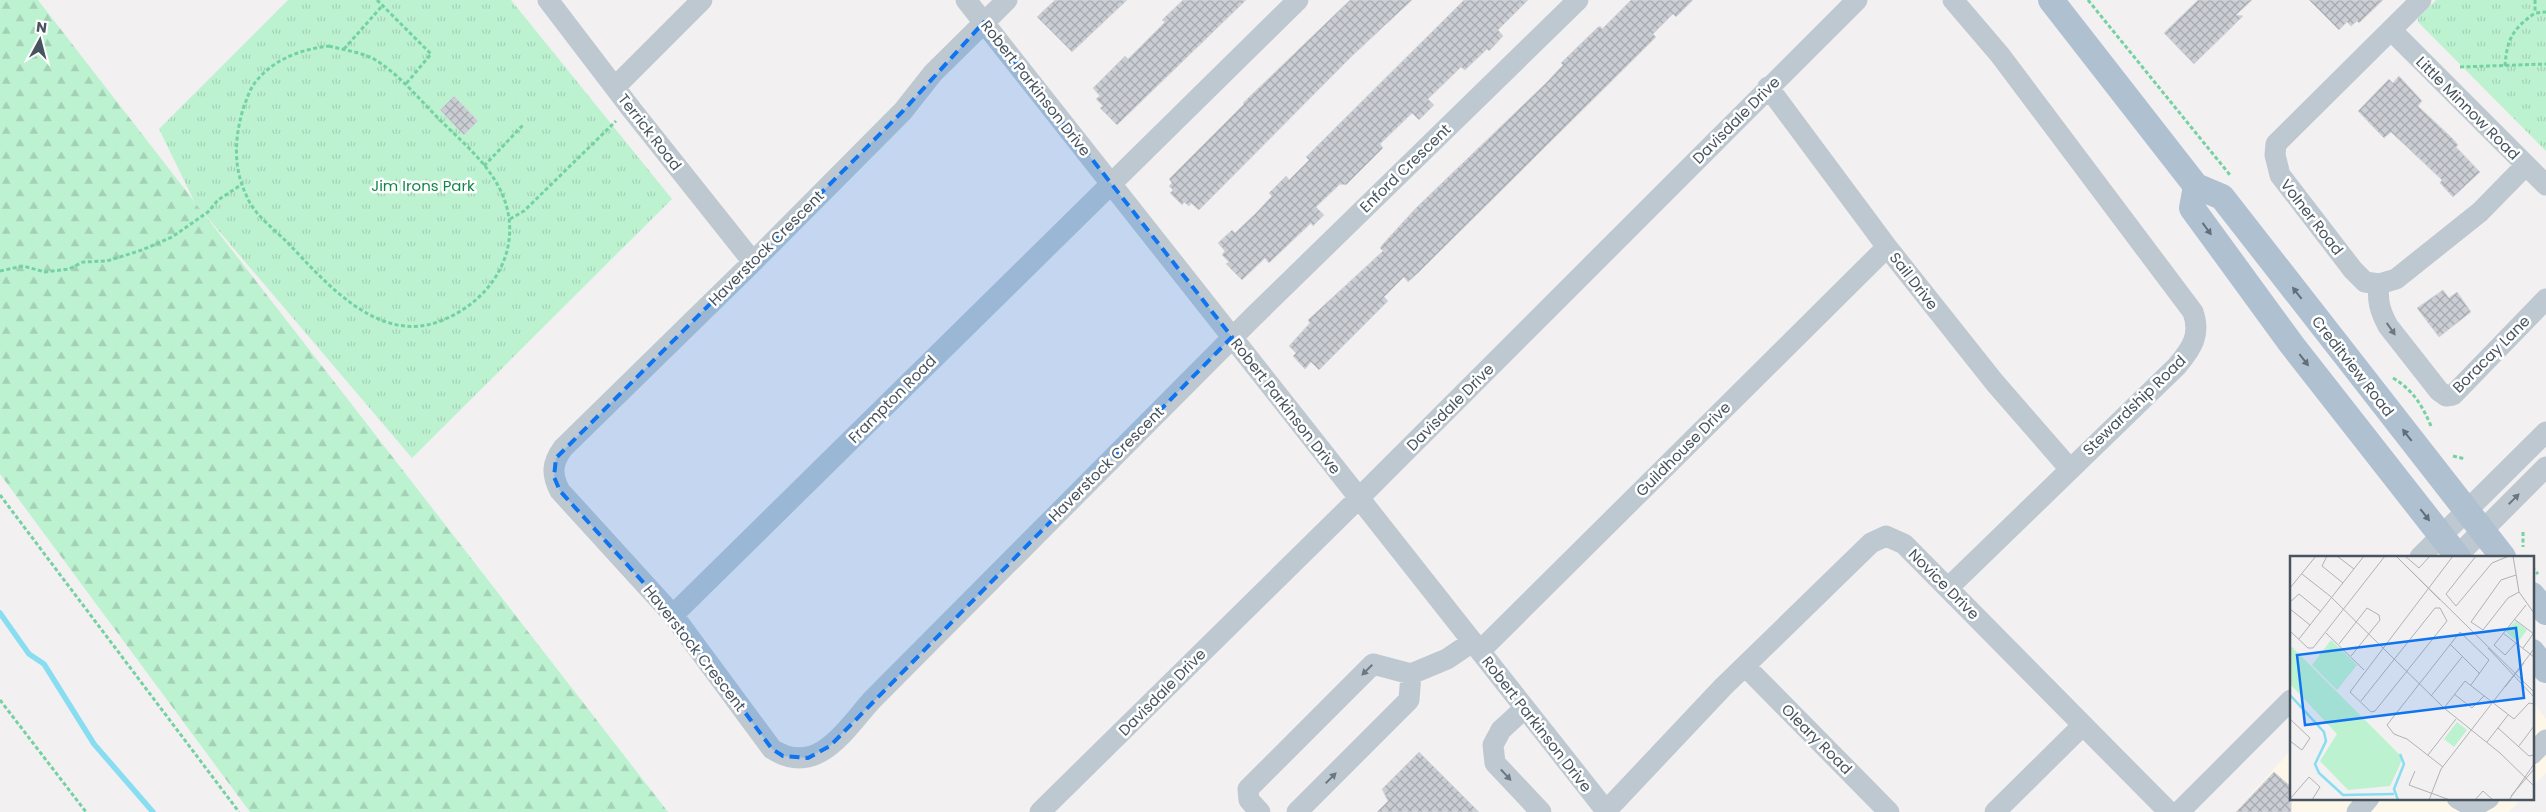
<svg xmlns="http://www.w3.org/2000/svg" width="2546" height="812" viewBox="0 0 2546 812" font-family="Poppins,sans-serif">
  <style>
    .commercial { fill: #fdf7ea }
    .forest { fill: url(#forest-firs) }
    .park { fill: url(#park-tufts) }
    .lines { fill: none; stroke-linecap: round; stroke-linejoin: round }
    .stream { stroke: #88ddf1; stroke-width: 5.5 }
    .building { fill: url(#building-cross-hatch); stroke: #d4d7dc }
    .path { stroke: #73d2a2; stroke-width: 3; stroke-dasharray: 4 2.5; stroke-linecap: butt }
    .minor { stroke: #bec8d0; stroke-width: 21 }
    .major { stroke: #afc0d1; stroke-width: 26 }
    .oneway { fill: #616f7c }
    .oneway2 { fill: #6b7781 }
    .marked { fill: #0f74ef; fill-opacity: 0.2; stroke: #0f74ef; stroke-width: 4; stroke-dasharray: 10 6; stroke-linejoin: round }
    .labels { text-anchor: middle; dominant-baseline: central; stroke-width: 5; stroke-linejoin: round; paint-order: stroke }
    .street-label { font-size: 15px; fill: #47545f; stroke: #fff }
    .park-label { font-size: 15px; fill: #12874a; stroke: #fff }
    .inset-river { fill: none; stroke: #88ddf1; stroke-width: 2.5 }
    .inset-road { fill: none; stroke: #aeb2b7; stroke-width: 1 }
    .view { fill: #0f74ef; fill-opacity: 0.15; stroke: #0f74ef; stroke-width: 2.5 }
    .inset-edge { fill: none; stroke: #47545f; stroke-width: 2.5 }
  </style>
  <defs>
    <pattern id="forest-firs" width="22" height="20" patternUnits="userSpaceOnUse" patternTransform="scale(1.25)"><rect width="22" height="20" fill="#bdf2d1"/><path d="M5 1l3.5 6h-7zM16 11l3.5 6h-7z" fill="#a4d1b6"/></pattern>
    <pattern id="park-tufts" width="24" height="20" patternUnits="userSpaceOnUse" patternTransform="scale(1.25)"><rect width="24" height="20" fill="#bdf2d1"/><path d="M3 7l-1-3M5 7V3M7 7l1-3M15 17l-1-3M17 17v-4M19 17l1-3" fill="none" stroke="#a4d1b6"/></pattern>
    <pattern id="building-cross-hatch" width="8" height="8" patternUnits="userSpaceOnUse" patternTransform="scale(1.25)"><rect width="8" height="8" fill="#cacdd3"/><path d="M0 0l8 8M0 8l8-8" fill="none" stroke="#a6a9ae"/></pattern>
  </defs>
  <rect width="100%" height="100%" fill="#f3f0f1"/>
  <path class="commercial" d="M2532,701L2546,719V773L2532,787Z
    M2291,750V798H2522L2509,812H2235Z"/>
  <path class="forest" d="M0,0H38L668,812H250L0,474Z"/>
  <path class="park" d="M288,0H511L672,199L412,458L195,203L159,129Z
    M2436,0H2546V151L2418,22V18Z"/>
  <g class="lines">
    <path class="stream" d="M0,613L29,654L44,664L94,744L153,812"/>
  </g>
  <path class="building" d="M1055,0H1127L1072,52L1037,17Z
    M1183,0H1246L1117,125L1100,108L1103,106L1096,99L1100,96L1093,88L1125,56L1128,59L1165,22L1162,20Z
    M1350,0H1412L1352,56L1199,210L1191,203L1189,206L1184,202L1182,205L1170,193L1173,190L1169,186L1172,183L1169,179L1244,104L1243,103Z
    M1464,0H1528L1498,30L1503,36L1489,51L1487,49L1465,70L1461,67L1428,99L1434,105L1419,120L1412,113L1380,144L1383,148L1346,185L1340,184L1316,207L1324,215L1313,226L1311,223L1269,263L1265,258L1242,280L1226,264L1229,262L1222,255L1225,251L1218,243L1232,230L1235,233L1256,213L1272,196L1269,193L1286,176L1289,180L1309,160L1306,157Z
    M1631,0H1693L1676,17L1673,14L1653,34L1656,37L1419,272L1408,282L1404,277L1384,297L1388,301L1319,370L1311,362L1305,369L1293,356L1296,353L1289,346L1310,323L1308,320L1383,251L1380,248L1383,244L1416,208L1546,83L1563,65L1561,63L1597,28L1600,26L1602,29Z
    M2198,0H2252L2236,15L2243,16L2194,64L2164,33Z
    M2309,0H2383L2359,23L2357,21L2351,26L2347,22L2339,30Z
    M2399,76L2422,101L2418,106L2453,139L2458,145L2456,147L2480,172L2453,197L2440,183L2442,180L2391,132L2384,138L2358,111L2389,79L2393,83Z
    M454,96L478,121L464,135L440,110Z
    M2443,290L2449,298L2457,292L2471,312L2439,337L2417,308Z
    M1419,752L1479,812H1377L1388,801L1382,789Z
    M2274,772L2291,787V812H2236Z"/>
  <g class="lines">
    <path class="path" d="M377,0L431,54L405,85
      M2088,0L2230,175
      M2535,0V13
      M329,46C344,50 360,52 374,59C399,74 419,99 439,119C459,139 482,158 496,182C529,237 499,297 443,320C380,347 326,283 288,243C275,230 255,215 248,199C233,169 234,141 243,109C247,99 250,87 258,79C276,58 303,49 329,46Z
      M344,49L382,6
      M2505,66C2507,38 2513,29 2535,13L2546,12
      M2460,67L2546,64
      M484,166L523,125
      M510,219L524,211L616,121
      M0,271L23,266L45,272L69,269L83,262L107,261L142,250L172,237L208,212L218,200L241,185
      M2393,378C2413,390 2422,405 2431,426
      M2453,456L2465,459
      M0,495L239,812
      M2523,532V547
      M2532,567L2538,574
      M0,700L86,812"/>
    <path class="minor" d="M548,0L632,110L753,262
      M966,0L1607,812
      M1007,0L933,73L903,111L753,262L563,448C552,463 551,474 560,491L673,615L772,749C817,778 845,730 872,700L1253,317L1578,0
      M2421,0L2276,144L2275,155L2280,175L2353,270L2365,282L2379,284L2396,279L2480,212L2526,165
      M2391,30L2546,185
      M615,87L702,0
      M1768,87L1887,247L1995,383L2069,468
      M2379,284C2377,301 2380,311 2388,326L2439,391L2446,396L2453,395L2546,299
      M2420,557L2546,432
      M2456,557L2546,467
      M1948,588L2177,366C2192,348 2201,335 2193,312L2000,55L1953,0
      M673,615L1298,0
      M1480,651L1887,247
      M1745,666L1889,812
      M1525,708L1501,730L1493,745L1495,763L1541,812
      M2532,754L2546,740
      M2457,798L2473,807L2489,798
      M1606,811L1723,687L1871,543L1886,536L1904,544L2169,812
      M1040,812L1359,498L1857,0
      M1260,812L1249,800L1248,789L1373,664L1411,674L1447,659L1472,642
      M1297,812L1409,700L1411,674
      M1995,812L2083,725
      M2179,812L2291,700
      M2357,812L2369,798"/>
    <path class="major" d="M2051,0L2196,186L2222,197L2503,557
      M2196,186L2192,208L2292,345L2458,557
      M2532,595L2546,612
      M2532,652L2546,670"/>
  </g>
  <defs><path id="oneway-solid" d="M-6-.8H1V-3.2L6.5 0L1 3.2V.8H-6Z" transform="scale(1.25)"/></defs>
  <g class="oneway">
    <use href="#oneway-solid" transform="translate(2207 229) rotate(54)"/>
    <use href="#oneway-solid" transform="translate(2297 293) rotate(-128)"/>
    <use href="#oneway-solid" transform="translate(2304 360) rotate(52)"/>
    <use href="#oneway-solid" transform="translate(2407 435) rotate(-128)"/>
    <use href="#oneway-solid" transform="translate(2425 515) rotate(52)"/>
  </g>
  <g class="oneway2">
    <use href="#oneway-solid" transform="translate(2391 329) rotate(55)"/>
    <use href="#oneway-solid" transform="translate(2514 499) rotate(-45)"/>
    <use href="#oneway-solid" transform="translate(1367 670) rotate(135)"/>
    <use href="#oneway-solid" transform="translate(1506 775) rotate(47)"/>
    <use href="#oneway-solid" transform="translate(1331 778) rotate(-45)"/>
  </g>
  <path class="marked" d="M984,22L1232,337L830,746L808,758L783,756L772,749L673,615L560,491L554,477L556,458L903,111Z"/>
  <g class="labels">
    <g class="street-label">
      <text transform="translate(1036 88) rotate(52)">Robert Parkinson Drive</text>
      <text transform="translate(2468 108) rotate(45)">Little Minnow Road</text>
      <text transform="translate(1736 120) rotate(-45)">Davisdale Drive</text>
      <text transform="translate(650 132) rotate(52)">Terrick Road</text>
      <text transform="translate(1405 168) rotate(-44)">Enford Crescent</text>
      <text transform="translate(2312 217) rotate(52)">Volner Road</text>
      <text transform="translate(766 248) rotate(-45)">Haverstock Crescent</text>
      <text transform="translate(1914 281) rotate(52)">Sail Drive</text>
      <text transform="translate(2491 354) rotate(-45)">Boracay Lane</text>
      <text transform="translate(2353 366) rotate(52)">Creditview Road</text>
      <text transform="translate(892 399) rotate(-45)">Frampton Road</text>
      <text transform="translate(2134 405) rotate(-44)">Stewardship Road</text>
      <text transform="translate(1286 406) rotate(52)">Robert Parkinson Drive</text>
      <text transform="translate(1450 407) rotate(-45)">Davisdale Drive</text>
      <text transform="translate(1683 449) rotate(-45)">Guildhouse Drive</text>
      <text transform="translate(1106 464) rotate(-45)">Haverstock Crescent</text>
      <text transform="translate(1944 584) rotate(45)">Novice Drive</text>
      <text transform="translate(695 648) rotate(52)">Haverstock Crescent</text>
      <text transform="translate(1162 692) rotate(-45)">Davisdale Drive</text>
      <text transform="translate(1537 724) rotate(52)">Robert Parkinson Drive</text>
      <text transform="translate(1817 739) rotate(45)">Oleary Road</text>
    </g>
    <g class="park-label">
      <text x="423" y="185">Jim Irons Park</text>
    </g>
  </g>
  <g transform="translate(2290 556)">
    <rect width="244" height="244" fill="#f3f0f1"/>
    <path d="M0,89L113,202L100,230L58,234L30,205L47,178L0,128Z" fill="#bdf2d1"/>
    <path d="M226,65L237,74L228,86L215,75ZM41,84L67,109L47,134L22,109ZM167,166L177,174L164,191L154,183Z" fill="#bdf2d1"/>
    <path class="inset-river" d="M0,139L34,176L36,185L25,208L29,217L53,239L104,238M108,244L104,233L114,208L110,198"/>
    <path class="inset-road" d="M37,0L32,10L53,27M47,0L64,13M106,0L150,44M115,0L129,12L140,0M186,0L156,38L166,50L202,7L219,0M223,0L229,36L244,57M110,4L244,136M12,18L40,40L154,152L210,197L244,230M226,19L211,24L181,66L193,74L218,42L229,36M0,32L26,0M0,46L9,38L31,56M0,53L20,69M224,63L244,78M0,75L18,92H23L95,0M36,77L74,114M213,77L244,101M9,83L74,0M226,87L215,99L204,89L236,49M49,88L77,52L89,59L90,64L61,100M160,88L190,118M198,92L244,141M233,92L243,78M215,131L234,107M164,138L182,152L194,140M141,140L172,101M71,145L145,52H150L157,65L85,155L81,156L60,136L163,0M154,152L175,125L224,163L239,147L244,148M0,163L20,182L12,194L0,185M208,172L239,200L244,199M197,186L218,159M229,190L244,170M138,199L166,163M153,211L117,183L104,178L97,169L170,76L199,104L181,129M125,215L119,229L160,244M221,240L244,213M0,243L19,221L30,231L22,244M139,244L151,213L244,93M185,244L193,235L203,244M219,244L244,208"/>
    <path class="view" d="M226,72L234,142L15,169L7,99Z"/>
    <rect width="244" height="244" class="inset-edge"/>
  </g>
  <g transform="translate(40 40) rotate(7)" stroke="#ffffff" stroke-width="4" paint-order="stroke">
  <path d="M0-4L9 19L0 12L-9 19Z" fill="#47545f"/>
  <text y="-8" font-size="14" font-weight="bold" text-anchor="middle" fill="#47545f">N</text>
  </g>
</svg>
